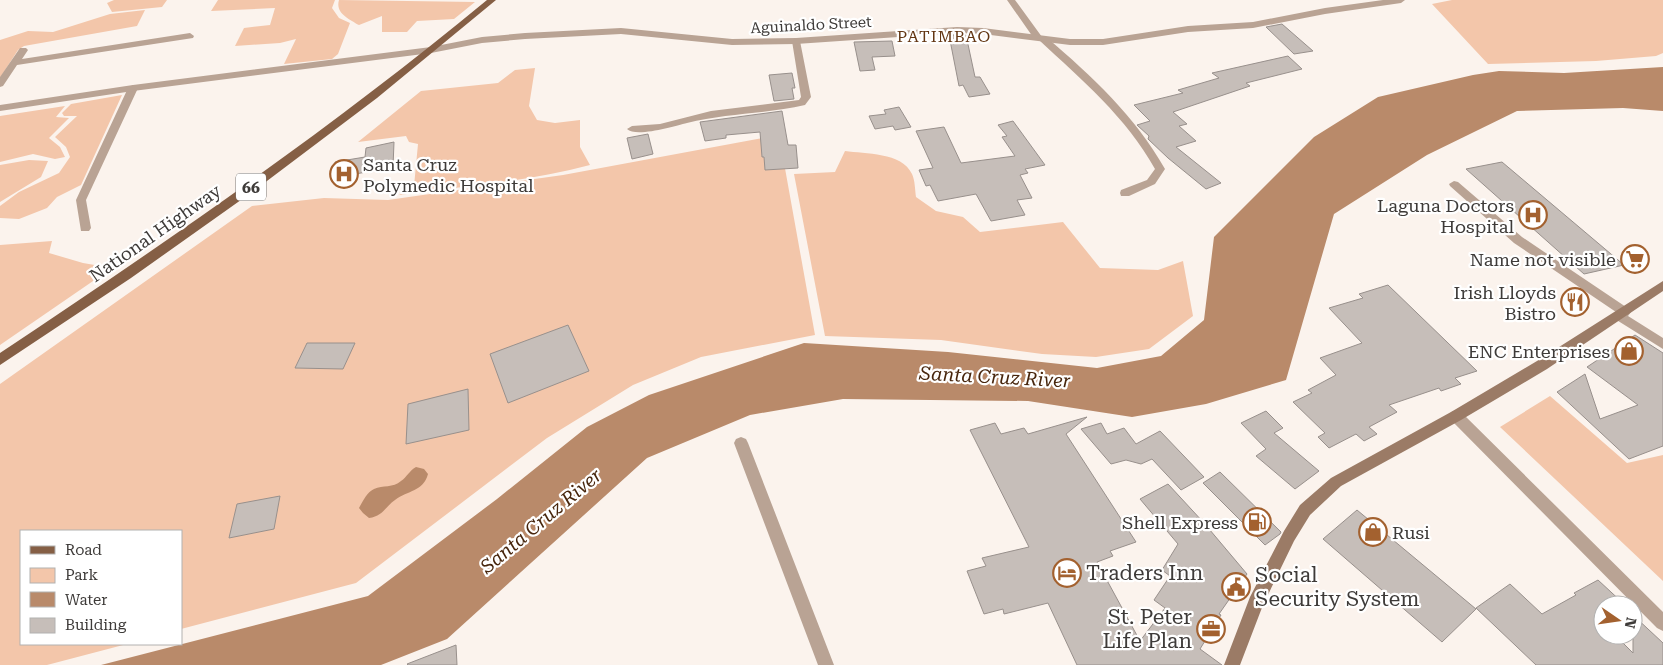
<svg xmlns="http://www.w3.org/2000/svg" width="1663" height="665" viewBox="0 0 1663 665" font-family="'Roboto Serif',serif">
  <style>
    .green { fill: #f3c6aa }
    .water { fill: #b98a6a }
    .building { fill: #c6beb9; stroke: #98908c }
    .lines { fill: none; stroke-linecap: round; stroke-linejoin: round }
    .minor { fill: #b9a394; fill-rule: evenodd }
    .tertiary { fill: #b9a394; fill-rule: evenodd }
    .secondary { fill: #9b7b66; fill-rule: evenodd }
    .primary { fill: #855f45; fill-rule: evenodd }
    .labels { text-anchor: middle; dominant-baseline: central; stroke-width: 4.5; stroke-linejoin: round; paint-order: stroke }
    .far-street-label { font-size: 15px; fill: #3e3b39; stroke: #fff }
    .far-quarter-label { font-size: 16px; letter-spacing: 1px; fill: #633613; stroke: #fff }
    .shield { fill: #fff; stroke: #787674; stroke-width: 1 }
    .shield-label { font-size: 16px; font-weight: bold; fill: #3e3b39 }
    .poi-label { font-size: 18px; fill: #3e3b39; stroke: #fff; text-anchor: end }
    .street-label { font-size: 18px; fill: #3e3b39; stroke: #fff }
    .water-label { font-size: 19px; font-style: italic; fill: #47250c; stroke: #fff }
    .near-poi-label { font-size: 21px; fill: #3e3b39; stroke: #fff; text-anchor: start }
  </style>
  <rect width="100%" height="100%" fill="#fbf3ed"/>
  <path class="green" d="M114,0H167L162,7L112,12L107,3Z
    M218,0H335L332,8L339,18L350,23L338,54L332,59L284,64L296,39L280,43L235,46L244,28L270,25L275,8L211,11Z
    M339,0L475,2L454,19L417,21L407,32H382V16L359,25C349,19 335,13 339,0Z
    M1452,0H1663V53L1656,56L1596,61L1488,64L1432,4Z
    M145,10L137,26L24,46L18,50L0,78V40L28,31L53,32L110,14Z
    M535,68L529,106L537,120L555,123L580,120V147L590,165C528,182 462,186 399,195L414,186L418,144L409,142L406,136L358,142L421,91L498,83L515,70Z
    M122,95L81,185L57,197L47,208L19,219L0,218V206L19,192L59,173L70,157L66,147L55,137L77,116H64L62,113L71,104Z
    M65,106L56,117L69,118L49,138L60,147L65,157L55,159L33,154L0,162V116Z
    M779,135L815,335L701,357L633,385L547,438L356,583L181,629V531H21V644H127L47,665H0V384L252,206L324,198L388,200L563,175Z
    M845,151C865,154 902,152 912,174C915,180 915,190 916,197L936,211L963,217L980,232L1063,222L1100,268L1158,270L1183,261L1193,316L1149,349L1096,357L1042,354L941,340L825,336L794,174L835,172Z
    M29,160L48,161L41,177L0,202V165Z
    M52,241L49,253L83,263L112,268L0,345V245Z
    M1550,396L1627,463L1663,455V581L1500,427Z"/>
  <path class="water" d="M1663,67V111L1623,108L1517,111L1427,155L1334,214L1286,380L1206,404L1132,417L1028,401L843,399L750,415L647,458L447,639L381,665H101L368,596L497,499L587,427L649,395L804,343L948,352L1097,368L1161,356L1204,320L1214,237L1314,137L1378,97L1473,75L1499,71L1564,73Z
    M416,467L424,469L428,474C423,492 408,490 395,500C384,508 383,516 369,518L363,513L359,508C363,501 367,492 374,489C383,485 393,488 401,481C407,477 409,471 416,467Z"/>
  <path class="building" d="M1282,24L1313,51L1294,54L1266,27Z
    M949,35H966L975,77H980L990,94L969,97L963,85L959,86Z
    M892,41L895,56L872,57L875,70L860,71L854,42Z
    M1288,56L1302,69L1246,83L1250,86L1173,112L1187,124L1179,126L1196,141L1176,147L1221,183L1206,189L1168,158L1148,139L1149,136L1137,125L1150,121L1134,105L1183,93L1178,90L1219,78L1212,73Z
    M792,73L795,88H792L794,99L774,101L769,75Z
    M899,107L911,127L895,130L893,126L875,129L869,116L886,114L884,110Z
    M782,111L788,145H796L798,168L765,170L764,157H762L760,132L726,135V138L705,141L700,122Z
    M1013,121L1045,165L1025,169L1028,173L1020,175L1032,198L1017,200L1025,215L991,221L976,194L938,201L930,185L926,186L919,170L933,168L916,131L944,127L961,163L1015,156L1002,137L1007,136L998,125Z
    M648,134L653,154L632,159L627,138Z
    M394,142L393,167L334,178L335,162L365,157L366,148Z
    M1502,162L1624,265L1584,274L1466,169Z
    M1388,285L1477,371L1455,378L1461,384L1441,391L1439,388L1389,405L1397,412L1369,427L1377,434L1364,441L1356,434L1329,448L1318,437L1325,433L1293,402L1312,393L1308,390L1336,375L1320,358L1362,343L1329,308L1363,298L1359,294Z
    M568,325L589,371L508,403L490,354Z
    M1635,335L1663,353V446L1629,459L1557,392L1585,374L1600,419L1638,405L1587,367Z
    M307,343H355L343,369L295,368Z
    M468,389L469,430L406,444L408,404Z
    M1266,411L1283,428L1274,433L1319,471L1295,489L1256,456L1266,449L1241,423Z
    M1087,417L1066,434L1136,542L1110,551L1113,556L1097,562L1140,641L1165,608L1154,600L1170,576L1162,570L1178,544L1140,499L1168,484L1204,523L1247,574L1219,614L1221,615L1200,649L1222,665H1077L1048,603L1004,614L1003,609L984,614L967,571L986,566L982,558L1029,547L970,430L995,423L1001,434L1024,428L1028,434Z
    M1101,423L1107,434L1124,428L1136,444L1160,431L1204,477L1181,490L1152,459L1141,464L1126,460L1111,464L1081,429Z
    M1220,472L1281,532L1280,534L1265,545L1203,483Z
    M280,496L274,529L229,538L237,504Z
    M1357,510L1476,609L1442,642L1323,539Z
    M1598,580L1625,605H1603V635H1615L1633,653V615L1663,643V665H1536L1476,608L1510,584L1542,614L1576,595L1574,593Z
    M456,645L457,665H408L407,664Z"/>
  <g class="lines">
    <path class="minor" d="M1007,0H1015L1042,37H1046C1092,76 1135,116 1165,169L1155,184L1129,196H1121L1120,193L1121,190L1147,180L1155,169C1126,117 1082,80 1039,40H1035Z
      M190,33L194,36L193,38L17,65L3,86L0,87V77L20,48H26L28,50L22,59Z
      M796,38L800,41L811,97L805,105C767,114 726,113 687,123C674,126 636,138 627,129L632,126L660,124L711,111L799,100L801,97L792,41Z
      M133,85L138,88L86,200L91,228L89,231H81L76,200L128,88Z
      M1454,181L1458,182L1522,237L1629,309L1631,312L1628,316L1663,338V349L1615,319L1613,316L1616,312L1514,243L1450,186L1449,184Z
      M1456,410L1461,412L1663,612V631L1657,628L1451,420L1449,416L1451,412Z
      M741,437L746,439L748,443L834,665H818L734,443L736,439Z"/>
    <path class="tertiary" d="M1383,0H1405L1401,3L1325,14L1253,28L1188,32L1103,45H1070L983,34L957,33L796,44L732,45L621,34L525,39L482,43L431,53L133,91L0,111V105L133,85L431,47L482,37L525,33L621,28L732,39L796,38L957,27L983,28L1070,39H1103L1188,26L1253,22L1325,8Z"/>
    <path class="secondary" d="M1663,281V291L1547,369L1461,420L1341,486L1310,515L1294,541L1263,605L1240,665H1224L1250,597L1284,531L1300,505L1331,478L1451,412L1537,361Z"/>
    <path class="primary" d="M487,0H496L377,98L255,190L131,278L0,365V353C167,242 332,128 487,0Z"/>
  </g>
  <defs>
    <symbol id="hospital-ring" viewBox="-11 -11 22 22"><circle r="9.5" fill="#fff" stroke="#a3612f" stroke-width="1.5"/><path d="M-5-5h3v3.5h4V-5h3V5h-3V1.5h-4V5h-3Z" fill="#a3612f"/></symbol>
    <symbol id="supermarket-ring" viewBox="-11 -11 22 22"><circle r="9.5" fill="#fff" stroke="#a3612f" stroke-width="1.5"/><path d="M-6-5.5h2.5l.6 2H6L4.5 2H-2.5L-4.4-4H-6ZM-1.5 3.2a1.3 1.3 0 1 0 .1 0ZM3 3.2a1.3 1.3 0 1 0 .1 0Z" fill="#a3612f"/></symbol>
    <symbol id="restaurant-ring" viewBox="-11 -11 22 22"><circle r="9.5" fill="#fff" stroke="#a3612f" stroke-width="1.5"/><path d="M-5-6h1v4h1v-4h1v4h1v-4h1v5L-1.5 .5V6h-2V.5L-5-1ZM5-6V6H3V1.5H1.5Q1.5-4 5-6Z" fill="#a3612f"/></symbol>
    <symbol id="shop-ring" viewBox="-11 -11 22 22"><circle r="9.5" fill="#fff" stroke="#a3612f" stroke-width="1.5"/><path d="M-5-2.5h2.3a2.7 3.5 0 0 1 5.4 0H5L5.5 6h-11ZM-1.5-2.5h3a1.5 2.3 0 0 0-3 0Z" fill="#a3612f"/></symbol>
    <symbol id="fuel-ring" viewBox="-11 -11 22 22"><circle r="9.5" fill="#fff" stroke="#a3612f" stroke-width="1.5"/><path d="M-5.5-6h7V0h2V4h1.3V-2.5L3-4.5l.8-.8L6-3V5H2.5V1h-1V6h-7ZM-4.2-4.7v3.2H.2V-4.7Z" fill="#a3612f"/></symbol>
    <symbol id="hotel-ring" viewBox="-11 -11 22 22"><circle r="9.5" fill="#fff" stroke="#a3612f" stroke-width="1.5"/><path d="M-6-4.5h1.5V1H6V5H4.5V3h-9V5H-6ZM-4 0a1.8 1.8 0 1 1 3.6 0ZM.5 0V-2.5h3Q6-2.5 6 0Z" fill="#a3612f"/></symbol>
    <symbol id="civic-ring" viewBox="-11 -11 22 22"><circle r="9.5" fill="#fff" stroke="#a3612f" stroke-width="1.5"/><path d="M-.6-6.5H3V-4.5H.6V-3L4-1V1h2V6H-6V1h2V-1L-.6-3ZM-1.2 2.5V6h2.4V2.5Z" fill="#a3612f"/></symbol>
    <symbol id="office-ring" viewBox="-11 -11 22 22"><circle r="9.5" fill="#fff" stroke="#a3612f" stroke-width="1.5"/><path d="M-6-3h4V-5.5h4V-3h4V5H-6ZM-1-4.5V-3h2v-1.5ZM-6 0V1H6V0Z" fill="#a3612f"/></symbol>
  </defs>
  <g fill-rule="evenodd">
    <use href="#hospital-ring" x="328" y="158" width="32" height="32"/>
    <use href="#hospital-ring" x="1517" y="199" width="32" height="32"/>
    <use href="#supermarket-ring" x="1619" y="243" width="32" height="32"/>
    <use href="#restaurant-ring" x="1559" y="286" width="32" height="32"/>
    <use href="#shop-ring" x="1613" y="335" width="32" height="32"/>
    <use href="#fuel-ring" x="1241" y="506" width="32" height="32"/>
    <use href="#shop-ring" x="1357" y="516" width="32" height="32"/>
    <use href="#hotel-ring" x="1051" y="557" width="32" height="32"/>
    <use href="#civic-ring" x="1220" y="571" width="32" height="32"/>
    <use href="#office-ring" x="1195" y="613" width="32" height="32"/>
  </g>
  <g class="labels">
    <g class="far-street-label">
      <text transform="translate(811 25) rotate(-3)">Aguinaldo Street</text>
    </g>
    <g class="far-quarter-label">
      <text x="944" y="36">PATIMBAO</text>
    </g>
    <rect class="shield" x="236" y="173.5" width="30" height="27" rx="4"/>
    <g class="shield-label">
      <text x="251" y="187">66</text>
    </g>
    <g class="poi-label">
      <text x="363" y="164" text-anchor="start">Santa Cruz<tspan x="363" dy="21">Polymedic Hospital</tspan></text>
      <text x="1514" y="205">Laguna Doctors<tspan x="1514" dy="21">Hospital</tspan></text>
      <text x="1616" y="259">Name not visible</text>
      <text x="1556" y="292">Irish Lloyds<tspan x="1556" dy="21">Bistro</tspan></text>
      <text x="1610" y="351">ENC Enterprises</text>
      <text x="1238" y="522">Shell Express</text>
      <text x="1392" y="532" text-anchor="start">Rusi</text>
    </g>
    <g class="street-label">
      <text transform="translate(155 233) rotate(-35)">National Highway</text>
    </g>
    <g class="water-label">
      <text transform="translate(995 377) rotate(3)">Santa Cruz River</text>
      <text transform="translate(541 521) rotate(-40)">Santa Cruz River</text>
    </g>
    <g class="near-poi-label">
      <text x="1086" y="573">Traders Inn</text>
      <text x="1255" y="575">Social<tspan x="1255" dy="24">Security System</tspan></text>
      <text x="1192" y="617" text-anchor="end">St. Peter<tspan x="1192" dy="24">Life Plan</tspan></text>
    </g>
  </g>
  <rect x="20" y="530" width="162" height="115" fill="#ffffff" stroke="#b2b1b0"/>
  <rect x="30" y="546" width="25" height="8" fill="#855f45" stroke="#b2b1b0"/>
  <text x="65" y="555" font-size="15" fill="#3e3b39">Road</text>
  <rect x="30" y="568" width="25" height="15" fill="#f3c6aa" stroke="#b2b1b0"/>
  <text x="65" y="580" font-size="15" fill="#3e3b39">Park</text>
  <rect x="30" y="592" width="25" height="15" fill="#b98a6a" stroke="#b2b1b0"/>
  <text x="65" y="605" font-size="15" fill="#3e3b39">Water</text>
  <rect x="30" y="618" width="25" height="15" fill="#c6beb9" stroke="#b2b1b0"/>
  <text x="65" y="630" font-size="15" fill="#3e3b39">Building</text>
  <g transform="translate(1618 620) rotate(103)"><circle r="24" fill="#ffffff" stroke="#b2b1b0"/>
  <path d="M0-4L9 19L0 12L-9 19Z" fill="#a3612f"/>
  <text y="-8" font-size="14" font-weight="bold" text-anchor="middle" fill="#3e3b39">N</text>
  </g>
</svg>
